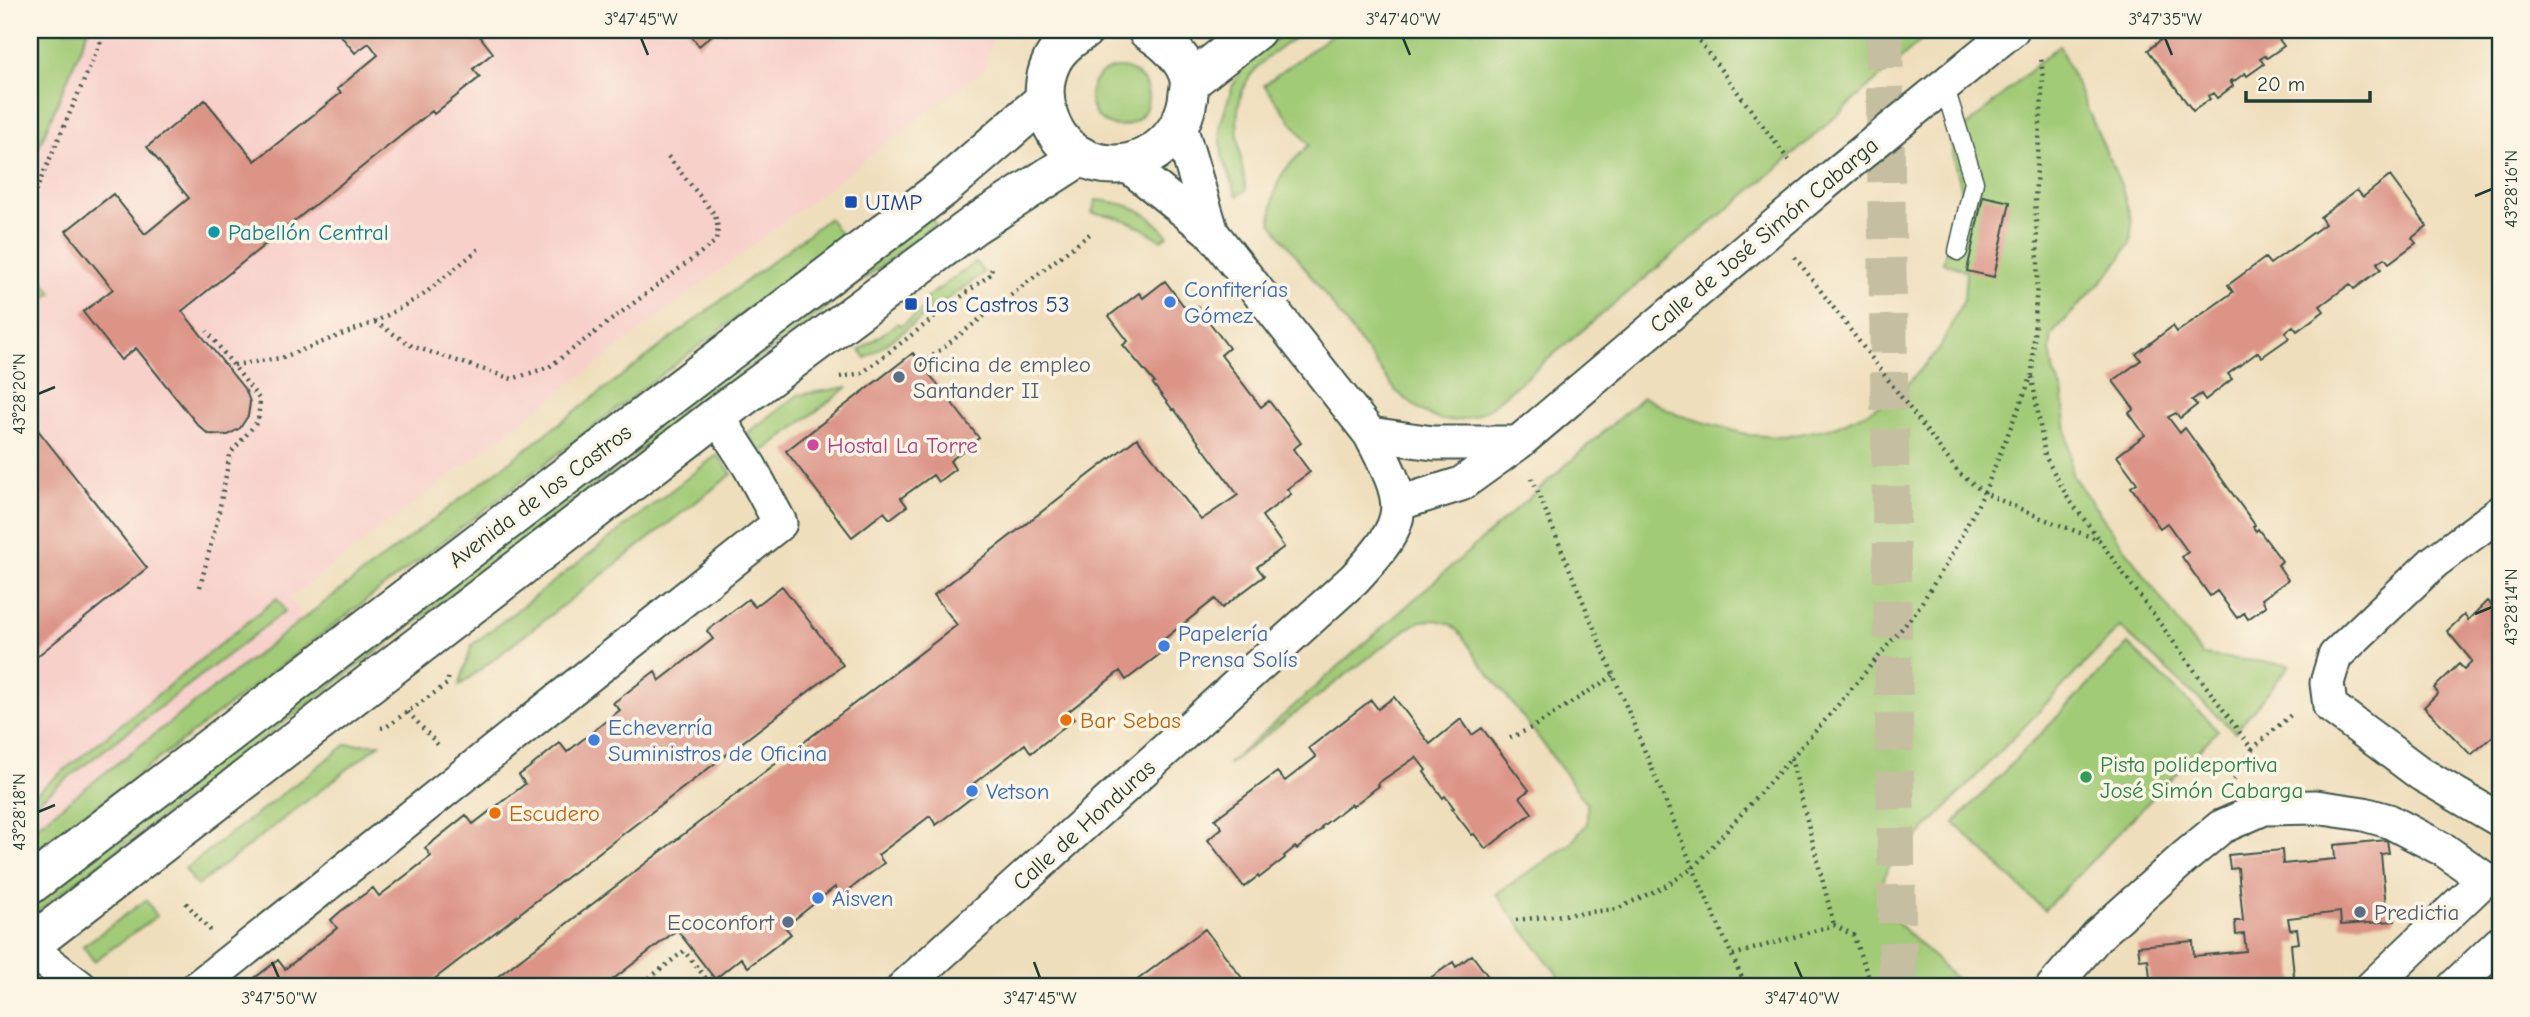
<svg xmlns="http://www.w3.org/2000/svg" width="2530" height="1017" viewBox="0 0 2530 1017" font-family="'Comic Neue',sans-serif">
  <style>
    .built { fill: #f7d0ca }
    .green { fill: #a2cb77; stroke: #608456; stroke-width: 2 }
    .building { fill: #dc9487 }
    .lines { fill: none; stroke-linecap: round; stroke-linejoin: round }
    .primary-tunnel { stroke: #c5bea1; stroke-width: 38; stroke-dasharray: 38 19; stroke-linecap: butt }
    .service-casing { stroke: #3e5548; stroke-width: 21 }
    .minor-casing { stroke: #3e5548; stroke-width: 37 }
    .primary-casing { stroke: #3e5548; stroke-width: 42 }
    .path { stroke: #3e5548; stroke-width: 4.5; stroke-dasharray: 2 5; stroke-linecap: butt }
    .service { stroke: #fff; stroke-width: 18 }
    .minor { stroke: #fff; stroke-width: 33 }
    .primary { stroke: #fff; stroke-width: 38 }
    .ticks { fill: none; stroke: #1f3d34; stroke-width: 2.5 }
    .transit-dot { fill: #1a4fb4; stroke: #fcf5e5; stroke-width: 2.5 }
    .culture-dot { fill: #0f9aa8; stroke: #fcf5e5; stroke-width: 2.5 }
    .shop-dot { fill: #3f7fe0; stroke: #fcf5e5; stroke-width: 2.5 }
    .service-dot { fill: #5c6f8a; stroke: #fcf5e5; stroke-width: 2.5 }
    .hotel-dot { fill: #d1479c; stroke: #fcf5e5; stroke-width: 2.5 }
    .food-dot { fill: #e8710a; stroke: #fcf5e5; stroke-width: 2.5 }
    .leisure-dot { fill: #2e9e5b; stroke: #fcf5e5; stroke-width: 2.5 }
    .labels { text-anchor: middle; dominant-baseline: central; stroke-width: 7; stroke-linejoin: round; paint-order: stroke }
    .transit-label { font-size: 23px; fill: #164399; stroke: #fcf5e5; text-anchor: start }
    .culture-label { font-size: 23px; fill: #0d838f; stroke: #fcf5e5; text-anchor: start }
    .street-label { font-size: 23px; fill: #1f3d34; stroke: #fcf5e5 }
    .shop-label { font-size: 23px; fill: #366cbe; stroke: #fcf5e5; text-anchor: start }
    .service-label { font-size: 23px; fill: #4e5e75; stroke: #fcf5e5; text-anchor: start }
    .hotel-label { font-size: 23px; fill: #b23c85; stroke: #fcf5e5; text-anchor: start }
    .food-label { font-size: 23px; fill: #c56008; stroke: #fcf5e5; text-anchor: start }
    .leisure-label { font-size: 23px; fill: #27864d; stroke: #fcf5e5; text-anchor: start }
    .neatline { fill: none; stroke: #1f3d34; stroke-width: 2.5 }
    .ticks-label { font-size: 18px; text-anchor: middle; fill: #1f3d34 }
  </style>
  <rect width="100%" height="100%" fill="#fcf5e5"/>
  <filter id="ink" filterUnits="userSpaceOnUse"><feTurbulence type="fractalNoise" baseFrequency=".0143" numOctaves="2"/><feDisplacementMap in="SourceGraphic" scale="14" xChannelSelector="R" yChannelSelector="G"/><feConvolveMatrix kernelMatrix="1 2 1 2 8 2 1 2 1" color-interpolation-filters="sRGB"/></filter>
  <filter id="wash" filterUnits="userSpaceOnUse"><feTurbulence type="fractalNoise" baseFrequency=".00686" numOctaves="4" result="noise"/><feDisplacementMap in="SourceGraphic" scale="28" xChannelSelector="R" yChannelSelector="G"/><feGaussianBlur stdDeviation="1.57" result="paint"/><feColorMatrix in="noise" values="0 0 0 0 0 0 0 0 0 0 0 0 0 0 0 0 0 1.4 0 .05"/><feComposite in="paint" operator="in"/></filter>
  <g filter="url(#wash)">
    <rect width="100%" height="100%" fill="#efdebc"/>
    <path class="built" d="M30,30H996L984,69L290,598L319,639L30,856Z"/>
    <path class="green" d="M30,30H88L30,168Z
      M1289,30H1307C1290,42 1268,54 1255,70C1226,102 1240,152 1246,190L1237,196L1222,155L1220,125L1233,85L1247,62Z
      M1338,30H1933L1788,159L1488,409C1448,432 1429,419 1396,391L1271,222C1273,180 1280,174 1309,145L1264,85Z
      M2059,45L2121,185L2132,222L2130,244L2112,270L2052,334L2050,350L2054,374L2062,389L2072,475L2202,655L2290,665L2235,732L2120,627L1887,869C1881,887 1882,898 1891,916L1964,987H1567L1496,894L1570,844L1587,824V804L1536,734L1479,661L1461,634L1450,624L1437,620L1421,621L1405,630L1227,765L1643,397L1678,415L1749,435L1785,437L1834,427L1866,413L1898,394L1939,350L1964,299L1966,271L1943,262L1962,191L1950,141Z
      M1090 97a29 29 0 1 1 58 0a29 29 0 1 1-58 0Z
      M1096,200C1129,203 1147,209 1168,236L1161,240C1138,225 1120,215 1092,213Z
      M928,214L936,224L30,917V904Z
      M829,218L842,237L30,857V831L304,618Z
      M30,261L52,293L30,311Z
      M976,262L984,273L866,358L860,350L898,323L901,326L929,305L925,299Z
      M848,387L761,453L746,434L798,395Z
      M717,455L732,474L459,686L472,645Z
      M277,598L285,611L30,807V798Z
      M2128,644L2218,730L2044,910L1954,823Z
      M347,744H380L197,886L185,869Z
      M146,900L157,916L94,961L83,946Z"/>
    <g id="blocks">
      <path class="building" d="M336,30H475L493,53L473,69L480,77L434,114L432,111L182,311L246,391L250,402L248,416L240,428L228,435L208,434L197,424L136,348L121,360L83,312L113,289L66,231L113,194L145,234L189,198L147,147L205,100L255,161L341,93L337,89L378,55L369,43L355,53Z
        M687,30H730L725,33L718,30L699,46Z
        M2174,30H2272L2284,46L2267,58L2265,56L2260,59L2264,64L2247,76L2245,73L2233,82L2232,80L2230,81L2233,86L2217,98L2213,93L2208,96L2210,99L2193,111L2148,50Z
        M2390,176L2427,226L2412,238L2416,243L2389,263L2385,258L2377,263L2381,269L2354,289L2350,284L2320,306L2324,311L2297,331L2293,326L2285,332L2289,338L2262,357L2258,352L2228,374L2232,379L2205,400L2201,394L2192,400L2197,405L2180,418L2176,413L2168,417L2180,433L2185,428L2255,525L2253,527L2256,531L2258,529L2282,561L2278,565L2288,580L2262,599L2266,606L2248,619L2244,613L2237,618L2217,591L2210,596L2182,557L2188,552L2167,523L2160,528L2131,487L2137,483L2117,456L2145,435L2129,413L2134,409L2113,381L2141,360L2136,354L2173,326L2177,332L2233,292L2228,285L2265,258L2270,264L2325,224L2320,217L2338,204L2357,190L2363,197Z
        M1983,196L2010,202L1994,277L1967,271Z
        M1165,281L1189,313L1197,306L1229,348L1221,355L1261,407L1269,401L1301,443L1293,449L1310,472L1287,489L1291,494L1262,516L1284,547L1257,567L1264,576L1222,608L1215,599L1163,640L1169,647L1126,680L1120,671L1068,712L1074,719L1031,753L1025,744L973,784L979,792L936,825L930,816L878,855L884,863L841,896L835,887L785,927L791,934L748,967L741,958L715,979L677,930L603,987H484L957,625L934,595L1137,438L1201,520L1238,495L1174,409L1173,410L1153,384L1155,383L1123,345L1128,341L1109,316L1139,293L1143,298Z
        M913,353L979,438L950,461L955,469L938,482L933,475L901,498L907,506L890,519L884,512L852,537L786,451Z
        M30,420L147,568L30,662Z
        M782,586L843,665L424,987H243L278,960L285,969L337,928L331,920L341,911L373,888L379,896L431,856L425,848L466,815L473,824L525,784L519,775L530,767L560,743L567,752L620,710L613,703L655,671L659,681L672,671L713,639L707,631L748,599L755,607Z
        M2487,601L2500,614V730L2471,755L2424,707L2438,693L2434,688L2459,664L2464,669L2472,661L2447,631L2464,615L2468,620Z
        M1394,697L1430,744L1461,719L1472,735L1482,728L1529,790L1520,797L1532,813L1486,849L1474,834L1472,835L1452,809L1454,808L1445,796L1443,798L1424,772L1426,770L1416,757L1377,784L1379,786L1353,806L1351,804L1321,827L1322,829L1297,849L1295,847L1284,856L1285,858L1259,878L1258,876L1244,887L1208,840L1222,828L1215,819L1277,772L1285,781L1316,757L1309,748L1371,700L1378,709Z
        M2387,840L2389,853L2381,854L2386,907H2394L2395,921L2341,925L2340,912L2288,918L2290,930L2297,929L2299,943L2291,944L2295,987H2151L2148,959L2140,960L2138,946L2193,941L2194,956L2246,951L2244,934L2236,935L2235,921H2243L2238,868L2230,869L2228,855L2282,850L2283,864L2335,859L2334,845Z
        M1205,929L1242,978L1230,987H1128Z
        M1472,955L1496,987H1418L1453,962L1456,967Z"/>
    </g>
  </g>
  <g filter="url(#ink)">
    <use href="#blocks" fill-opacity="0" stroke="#3e5548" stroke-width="2"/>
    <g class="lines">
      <path class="primary-tunnel" d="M1884,30L1898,987"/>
      <defs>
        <path id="service" d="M1944,85L1974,182L1958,251"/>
        <path id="minor" d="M1180,126L1212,233
          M1370,434L1433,443H1518
          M1400,503L1461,484L1518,443L1842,169L2012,30
          M2500,513L2434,562L2335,656L2327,683L2330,706L2421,774L2500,820
          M30,949L80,987
          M198,987L780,523L750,467L717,416
          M904,987L1354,579C1411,518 1408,506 1370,434L1212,233L1126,164
          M2053,987L2098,935L2185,857L2221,827L2264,808L2316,807L2364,814L2389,821L2444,850L2485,879L2372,987
          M2454,987L2500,943"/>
        <path id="primary" d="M1084,30C1071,38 1057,49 1051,63C1036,95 1049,139 1080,156C1127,181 1181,148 1188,98C1188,93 1190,87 1190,82C1187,60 1165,41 1147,30
          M1190,82L1256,30
          M30,885L943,188L1044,100
          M30,945L717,416L974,225L1081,156"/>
      </defs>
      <use href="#service" class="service-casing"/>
      <use href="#minor" class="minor-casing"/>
      <use href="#primary" class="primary-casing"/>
      <path class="path" d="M1691,30L1790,162
        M30,204L106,30
        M1795,257L1958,472L1984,493L2041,518L2099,540L2252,749L2234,780
        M375,322L412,346L512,379L549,367L716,241L718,228L715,215L666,154
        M922,364L1091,233
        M234,365L281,358L375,322L423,295L480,248
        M840,377L862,373L992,273L991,264
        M2032,377L2045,456L2068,498L2099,539
        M1532,478L1693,868L1746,987
        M200,587L218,517L230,454L258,421L260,400L207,331
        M408,712L441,748
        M381,728L386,727L447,684L449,675
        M1510,738L1533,727L1613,676
        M2252,749L2293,713
        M1791,758L1834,925
        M186,903L211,931
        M1516,920L1617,909L1669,884L1693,868L1827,718L1915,613L1947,563L1984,493L2032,375L2038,261L2035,199L2043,79L2041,56
        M1733,955L1834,925L1853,935L1870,981L1878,987
        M638,987L684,951L713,987
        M1851,987L1870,981"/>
      <use href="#service" class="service"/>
      <use href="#minor" class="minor"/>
      <use href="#primary" class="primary"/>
    </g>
  </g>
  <path class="ticks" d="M641,38L648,55M1403,38L1410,55M2165,38L2172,55M2475,196L2492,189M38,394L55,387M2475,614L2492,607M38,812L55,805M272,962L279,978M1034,962L1040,978M1795,962L1802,978"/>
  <g class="transit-dot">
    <rect x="844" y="195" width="14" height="14" rx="3.5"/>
    <rect x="904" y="297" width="14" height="14" rx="3.5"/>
  </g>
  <circle class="culture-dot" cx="214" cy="232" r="7"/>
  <g class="shop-dot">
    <circle cx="1170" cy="302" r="7"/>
    <circle cx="1164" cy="646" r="7"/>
    <circle cx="594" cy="740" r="7"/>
    <circle cx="972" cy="791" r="7"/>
    <circle cx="818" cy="898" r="7"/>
  </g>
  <g class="service-dot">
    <circle cx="899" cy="377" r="7"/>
    <circle cx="2360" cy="912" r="7"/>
    <circle cx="788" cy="922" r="7"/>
  </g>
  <circle class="hotel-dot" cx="813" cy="445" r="7"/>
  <g class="food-dot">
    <circle cx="1066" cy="720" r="7"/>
    <circle cx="495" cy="813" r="7"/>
  </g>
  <circle class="leisure-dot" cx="2086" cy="777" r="7"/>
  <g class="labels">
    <g class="transit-label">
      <text x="865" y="202">UIMP</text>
      <text x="925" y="304">Los Castros 53</text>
    </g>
    <g class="culture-label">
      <text x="228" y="232">Pabellón Central</text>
    </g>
    <g class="street-label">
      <text transform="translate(1764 235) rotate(-40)">Calle de José Simón Cabarga</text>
      <text transform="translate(540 496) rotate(-37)">Avenida de los Castros</text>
      <text transform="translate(1084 825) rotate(-42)">Calle de Honduras</text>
    </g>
    <g class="shop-label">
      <text x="1184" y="289">Confiterías<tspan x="1184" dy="26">Gómez</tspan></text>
      <text x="1178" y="633">Papelería<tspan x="1178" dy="26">Prensa Solís</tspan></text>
      <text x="608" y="727">Echeverría<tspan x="608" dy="26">Suministros de Oficina</tspan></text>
      <text x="986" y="791">Vetson</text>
      <text x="832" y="898">Aisven</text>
    </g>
    <g class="service-label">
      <text x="913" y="364">Oficina de empleo<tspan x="913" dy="26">Santander II</tspan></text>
      <text x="2374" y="912">Predictia</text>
      <text x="774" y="922" text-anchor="end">Ecoconfort</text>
    </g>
    <g class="hotel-label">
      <text x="827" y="445">Hostal La Torre</text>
    </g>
    <g class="food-label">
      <text x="1080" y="720">Bar Sebas</text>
      <text x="509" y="813">Escudero</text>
    </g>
    <g class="leisure-label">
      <text x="2100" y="764">Pista polideportiva<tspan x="2100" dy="26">José Simón Cabarga</tspan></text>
    </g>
  </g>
  <rect width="2530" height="1017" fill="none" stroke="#fcf5e5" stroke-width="77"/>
  <path d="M2246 91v10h124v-10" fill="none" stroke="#1f3d34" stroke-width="3.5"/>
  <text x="2257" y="91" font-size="21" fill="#1f3d34" stroke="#fcf5e5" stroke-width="5" paint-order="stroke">20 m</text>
  <rect x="38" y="38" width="2454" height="940" class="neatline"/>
  <g class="ticks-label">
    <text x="641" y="25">3°47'45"W</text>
    <text x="1403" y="25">3°47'40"W</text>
    <text x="2165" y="25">3°47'35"W</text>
    <text transform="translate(2511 189) rotate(-90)" y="6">43°28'16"N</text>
    <text transform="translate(19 394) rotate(-90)" y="6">43°28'20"N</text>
    <text transform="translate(2511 607) rotate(-90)" y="6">43°28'14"N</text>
    <text transform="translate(19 812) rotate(-90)" y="6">43°28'18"N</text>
    <text x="279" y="1004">3°47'50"W</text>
    <text x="1040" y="1004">3°47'45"W</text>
    <text x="1802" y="1004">3°47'40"W</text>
  </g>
</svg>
